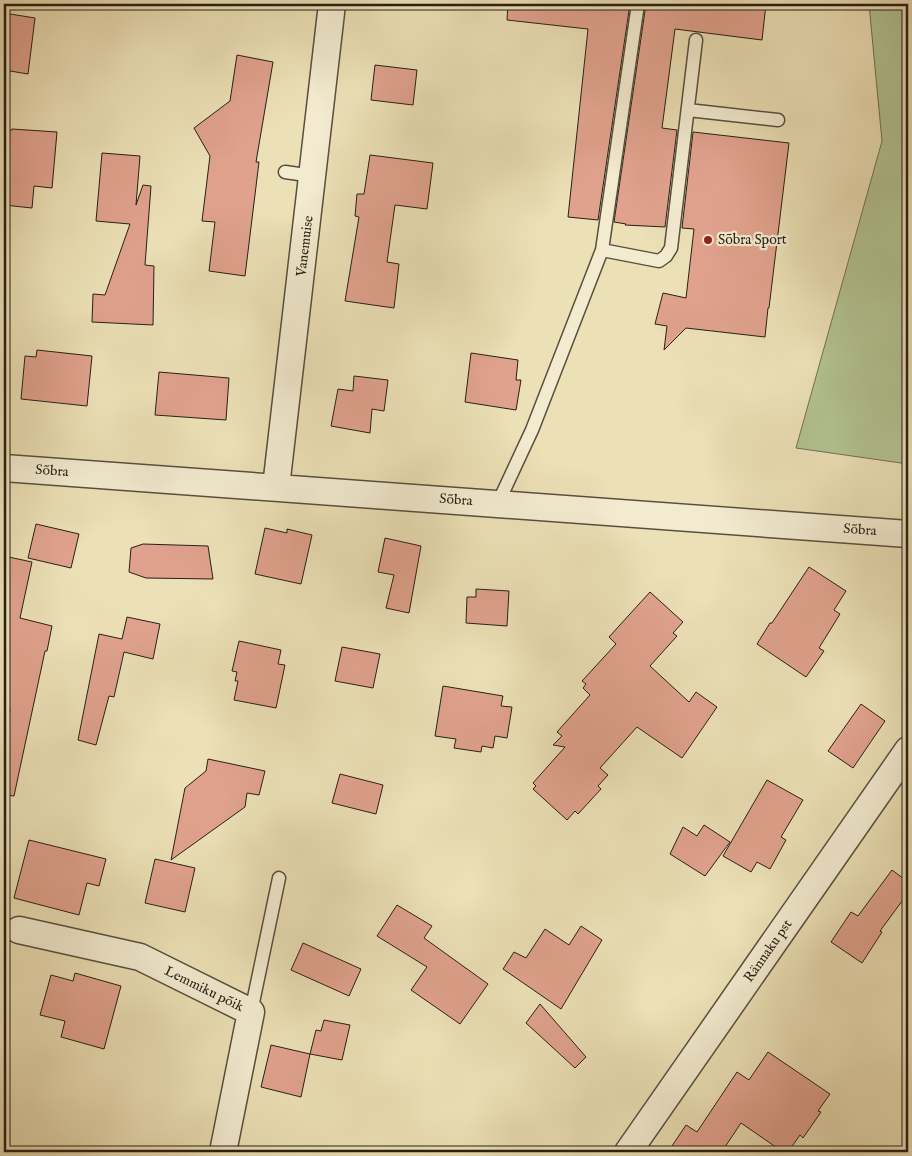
<svg xmlns="http://www.w3.org/2000/svg" width="912" height="1156" viewBox="0 0 912 1156" font-family="'IM FELL English',serif">
  <style>
    .green { fill: #b3c392; stroke: #6d7154 }
    .building { fill: #e0a28d; stroke: #271f15 }
    .lines { fill: none; stroke-linecap: round; stroke-linejoin: round }
    .lane-casing { stroke: #584f3d; stroke-width: 15 }
    .street-casing { stroke: #584f3d; stroke-width: 29 }
    .lane { stroke: #f3ebd0; stroke-width: 12 }
    .street { stroke: #f3ebd0; stroke-width: 26 }
    .poi-dot { fill: #8f2418; stroke: #f3ebd0; stroke-width: 2 }
    .labels { text-anchor: middle; dominant-baseline: central; stroke-width: 4.5; stroke-linejoin: round; paint-order: stroke }
    .poi-label { font-size: 14px; fill: #271f15; stroke: #f3ebd0; text-anchor: start }
    .street-label { font-size: 14px; fill: #271f15; stroke: #f3ebd0 }
  </style>
  <rect width="100%" height="100%" fill="#ece0b6"/>
  <filter id="stains"><feTurbulence type="fractalNoise" baseFrequency=".004" numOctaves="4"/><feColorMatrix values="0 0 0 0 .2 0 0 0 0 .09 0 0 0 0 .02 0 0 0 .5 -.17"/></filter>
  <radialGradient id="worn" r=".72"><stop offset=".6" stop-color="#630" stop-opacity="0"/><stop offset="1" stop-color="#630" stop-opacity=".3"/></radialGradient>
  <path class="green" d="M869,4H908V464L796,448L882,141Z"/>
  <path class="building" d="M508,4H630L598,220L568,217L588,29L507,20Z
    M646,4H766L762,40L675,29L662,128L677,130L665,227L625,225L626,224L614,222Z
    M4,13L35,18L28,74L4,70Z
    M237,55L273,62L256,162H259L245,276L209,271L215,222L202,221L210,156L194,128L230,101Z
    M375,65L417,70L413,105L371,100Z
    M12,129L57,132L52,188L34,186L32,208L4,205V130H12Z
    M693,132L789,143L769,308H768L765,337L686,328L664,350L667,326L655,324L663,293L686,298L694,229L682,228Z
    M102,153L140,156L136,205L143,185L151,186L145,265L154,266L153,325L92,322L93,294L105,295L130,224L96,221Z
    M370,155L433,163L427,209L395,205L387,262L399,264L394,308L345,301L359,217L355,216L357,194H364Z
    M37,350L92,356L87,406L21,399L25,356L36,357Z
    M471,353L518,360L516,380H521L516,410L465,402Z
    M159,372L229,378L226,420L155,415Z
    M354,376L388,380L384,411L372,409L370,433L331,426L338,389L353,391Z
    M36,524L79,534L71,568L28,558Z
    M265,528L287,533V529L312,535L301,584L255,574Z
    M385,538L421,546L409,613L386,608L394,575L378,572Z
    M143,544L208,546L213,579L146,578L129,572L131,548Z
    M4,556L32,562L20,618L52,626L47,651H45L14,796L4,795V739L10,710L4,709Z
    M809,567L846,591L834,610L840,614L819,648L824,651L806,677L757,644L770,623H772Z
    M476,589L509,591L507,626L466,623L467,597H476Z
    M650,592L683,622L673,633L677,636L650,666L689,702L696,692L717,707L682,758L637,727L600,768L608,775L598,786L601,789L578,814L575,811L567,820L533,789L536,786L533,783L565,747L553,745L562,736L557,732L590,695L583,688L586,684L582,681L616,644L609,637Z
    M127,617L160,624L153,659L124,652L114,697L109,696L96,745L78,740L99,634L122,639Z
    M239,641L281,650L278,664L285,665L276,708L234,700L238,681H235L237,672L232,671Z
    M342,647L380,654L373,688L335,681Z
    M443,686L503,696L501,706L512,707L507,738L495,736L493,748L482,746L481,752L454,748L456,739L435,736Z
    M861,704L885,721L853,768L828,751Z
    M208,759L265,771L259,795L247,793L245,807L171,860L185,788L206,771Z
    M340,774L383,785L376,814L332,803Z
    M767,780L803,800L781,837L786,840L770,869L757,862L751,872L723,856Z
    M704,825L730,842L705,876L670,854L683,827L697,836Z
    M29,840L106,859L99,886L87,883L79,915L14,898Z
    M155,859L195,868L185,912L145,903Z
    M892,870L908,882V893L880,931L882,932L862,963L831,942L851,912L858,916Z
    M397,905L432,926L424,938L488,984L460,1024L411,990L427,967L377,936Z
    M581,926L602,940L561,1009L503,969L514,952L526,958L545,929L569,945Z
    M303,943L361,969L349,996L291,970Z
    M75,973L121,986L104,1049L61,1037L65,1021L40,1015L51,975L73,981Z
    M540,1004L586,1057L575,1068L526,1023Z
    M324,1020L350,1025L342,1060L310,1054L316,1030L321,1031Z
    M271,1045L310,1054L301,1097L261,1087Z
    M768,1052L830,1094L818,1111L821,1112L803,1138L800,1135L788,1152H783L741,1123L723,1150L727,1152H668L686,1125L697,1132L737,1072L749,1080Z"/>
  <g class="lines">
    <defs>
      <path id="lane" d="M688,110L778,120
        M285,172L313,176
        M602,250L659,261L666,256L671,248L696,40
        M498,503L532,430L602,250L638,4
        M251,1012L279,878"/>
      <path id="street" d="M4,468L908,534
        M276,487L332,4
        M19,930L140,957L251,1012L223,1152
        M628,1152L908,750"/>
    </defs>
    <use href="#lane" class="lane-casing"/>
    <use href="#street" class="street-casing"/>
    <use href="#lane" class="lane"/>
    <use href="#street" class="street"/>
  </g>
  <circle class="poi-dot" cx="708" cy="240" r="5"/>
  <g class="labels">
    <g class="poi-label">
      <text x="718" y="240">Sõbra Sport</text>
    </g>
    <g class="street-label">
      <text transform="translate(305 246) rotate(-83)">Vanemuise</text>
      <text transform="translate(52 471) rotate(4)">Sõbra</text>
      <text transform="translate(456 500) rotate(4)">Sõbra</text>
      <text transform="translate(860 530) rotate(4)">Sõbra</text>
      <text transform="translate(768 951) rotate(-55)">Rännaku pst</text>
      <text transform="translate(204 989) rotate(26)">Lemmiku põik</text>
    </g>
  </g>
  <rect width="912" height="1156" fill="none" stroke="#ece0b6" stroke-width="20"/>
  <rect x="5" y="5" width="902" height="1146" fill="none" stroke="#271f15" stroke-width="2.5"/>
  <rect x="10" y="10" width="892" height="1136" fill="none" stroke="#271f15"/>
  <rect width="100%" height="100%" filter="url(#stains)"/>
  <rect width="100%" height="100%" fill="url(#worn)"/>
</svg>
